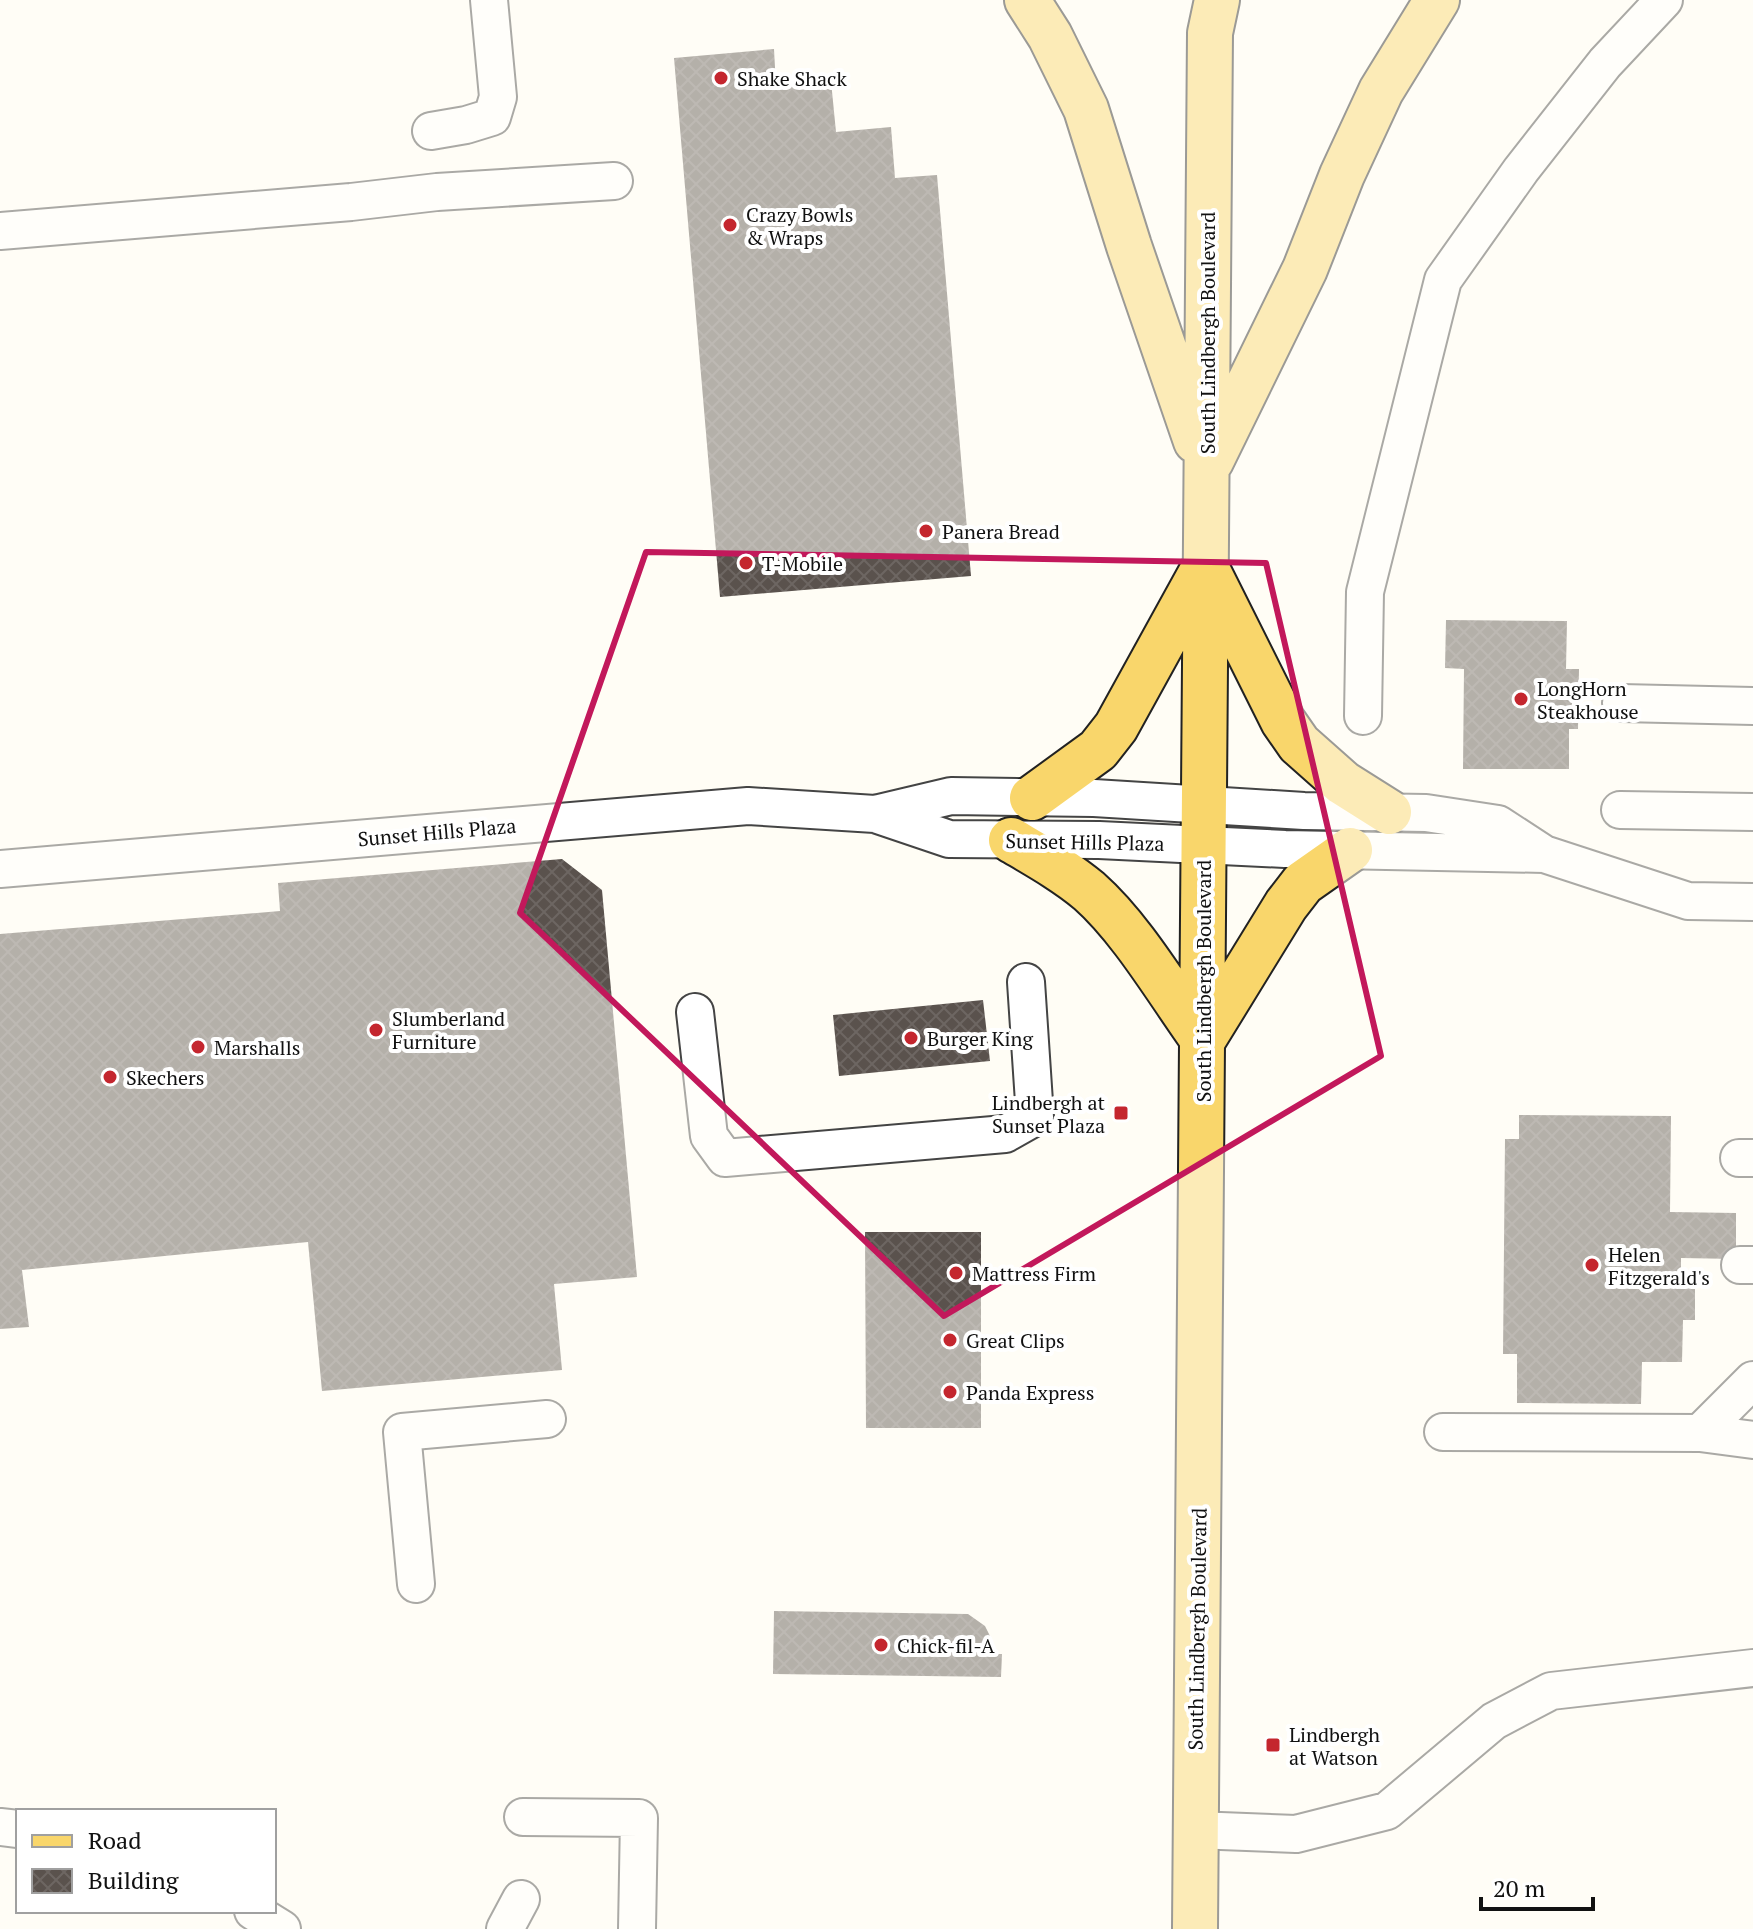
<svg xmlns="http://www.w3.org/2000/svg" width="1753" height="1929" viewBox="0 0 1753 1929" font-family="'PT Serif',serif">
  <style>
    .building { fill: url(#building-cross-hatch) }
    .lines { fill: none; stroke-linecap: round; stroke-linejoin: round }
    .minor-casing { stroke: #444; stroke-width: 40 }
    .major-casing { stroke: #222; stroke-width: 48 }
    .minor { stroke: #fff; stroke-width: 36 }
    .major { stroke: #f9d66b; stroke-width: 44 }
    .marked { fill: none; stroke: #c2185b; stroke-width: 6; stroke-linejoin: round }
    .poi-dot { fill: #c4262e; stroke: #fff; stroke-width: 3 }
    .labels { text-anchor: middle; dominant-baseline: central; stroke-width: 8; stroke-linejoin: round; paint-order: stroke }
    .poi-label { font-size: 20px; fill: #111; stroke: #fff; text-anchor: start }
    .street-label { font-size: 20px; fill: #111; stroke: #fff }
  </style>
  <defs>
    <pattern id="building-cross-hatch" width="8" height="8" patternUnits="userSpaceOnUse" patternTransform="scale(2)"><rect width="8" height="8" fill="#5a524d"/><path d="M0 0l8 8M0 8l8-8" fill="none" stroke="#6d6662"/></pattern>
  </defs>
  <rect width="100%" height="100%" fill="#fffdf5"/>
  <path class="building" d="M774,49L776,86L831,81L836,132L891,127L895,178L937,175L971,576L720,597L674,58Z
    M1446,620L1567,621L1566,669H1579L1578,729H1569V769H1463L1464,669L1445,668Z
    M562,859L602,890L637,1277L554,1284L562,1370L322,1391L308,1242L22,1270L29,1327L0,1329V934L280,911L278,883Z
    M983,1000L990,1061L839,1076L833,1015Z
    M1519,1115L1671,1116L1670,1212L1736,1213V1259L1681,1258V1272H1695V1320H1683L1682,1362H1642L1641,1404L1517,1403V1354H1503L1505,1139H1519Z
    M865,1232H981V1428H866Z
    M774,1611L968,1614L985,1626L990,1636V1654H1002L1001,1677L773,1674Z"/>
  <g class="lines">
    <defs>
      <path id="minor" d="M431,131L466,125L492,117L498,97L489,0
        M0,231L351,202L437,192L614,181
        M1621,703L1753,706
        M1363,716L1365,592L1443,280L1521,170L1605,63L1664,0
        M1620,810L1753,812
        M875,814L951,796L1094,798L1304,811L1426,813L1498,824L1544,854L1688,901L1753,902
        M0,869L748,806L875,814L949,839L1099,840L1285,849L1544,854
        M695,1012L709,1136L725,1158L1005,1134L1035,1117L1026,982
        M1739,1158H1753
        M1740,1265H1753
        M1443,1432L1700,1433L1753,1380
        M1700,1433L1753,1440
        M416,1584L402,1432L547,1419
        M523,1817L639,1818L637,1929
        M0,1827L18,1829
        M1195,1830L1296,1834L1387,1811L1494,1721L1551,1691L1753,1668
        M253,1911L282,1929
        M505,1929L521,1899"/>
      <path id="major" d="M1027,0L1050,36L1086,109L1129,246L1196,441
        M1211,461L1305,269L1342,175L1381,91L1437,0
        M1208,571L1283,721L1299,744L1343,783L1389,812
        M1032,798L1098,750L1116,727L1202,571
        M1011,840C1038,856 1065,871 1089,891C1132,929 1169,993 1203,1040
        M1203,1040L1286,905L1303,883L1350,850
        M1195,1929L1210,33L1217,0"/>
    </defs>
    <use href="#minor" class="minor-casing"/>
    <use href="#major" class="major-casing"/>
    <use href="#minor" class="minor"/>
    <use href="#major" class="major"/>
  </g>
  <path d="M0 0H1753V1929H0ZM646,552L1266,563L1381,1056L944,1316L520,913Z" fill="#fffdf5" fill-opacity=".55" fill-rule="evenodd"/>
  <path class="marked" d="M646,552L1266,563L1381,1056L944,1316L520,913Z"/>
  <g class="poi-dot">
    <circle cx="721" cy="78" r="8"/>
    <circle cx="730" cy="225" r="8"/>
    <circle cx="926" cy="531" r="8"/>
    <circle cx="746" cy="563" r="8"/>
    <circle cx="1521" cy="699" r="8"/>
    <circle cx="376" cy="1030" r="8"/>
    <circle cx="911" cy="1038" r="8"/>
    <circle cx="198" cy="1047" r="8"/>
    <circle cx="110" cy="1077" r="8"/>
    <rect x="1113" y="1105" width="16" height="16" rx="4"/>
    <circle cx="1592" cy="1265" r="8"/>
    <circle cx="956" cy="1273" r="8"/>
    <circle cx="950" cy="1340" r="8"/>
    <circle cx="950" cy="1392" r="8"/>
    <circle cx="881" cy="1645" r="8"/>
    <rect x="1265" y="1737" width="16" height="16" rx="4"/>
  </g>
  <g class="labels">
    <g class="poi-label">
      <text x="737" y="78">Shake Shack</text>
      <text x="746" y="214">Crazy Bowls<tspan x="746" dy="23">&amp; Wraps</tspan></text>
      <text x="942" y="531">Panera Bread</text>
      <text x="762" y="563">T-Mobile</text>
      <text x="1537" y="688">LongHorn<tspan x="1537" dy="23">Steakhouse</tspan></text>
      <text x="392" y="1018">Slumberland<tspan x="392" dy="23">Furniture</tspan></text>
      <text x="927" y="1038">Burger King</text>
      <text x="214" y="1047">Marshalls</text>
      <text x="126" y="1077">Skechers</text>
      <text x="1105" y="1102" text-anchor="end">Lindbergh at<tspan x="1105" dy="23">Sunset Plaza</tspan></text>
      <text x="1608" y="1254">Helen<tspan x="1608" dy="23">Fitzgerald's</tspan></text>
      <text x="972" y="1273">Mattress Firm</text>
      <text x="966" y="1340">Great Clips</text>
      <text x="966" y="1392">Panda Express</text>
      <text x="897" y="1645">Chick-fil-A</text>
      <text x="1289" y="1734">Lindbergh<tspan x="1289" dy="23">at Watson</tspan></text>
    </g>
    <g class="street-label">
      <text transform="translate(1207 333) rotate(-90)">South Lindbergh Boulevard</text>
      <text transform="translate(437 832) rotate(-5)">Sunset Hills Plaza</text>
      <text transform="translate(1085 842) rotate(1)">Sunset Hills Plaza</text>
      <text transform="translate(1203 981) rotate(-90)">South Lindbergh Boulevard</text>
      <text transform="translate(1197 1629) rotate(-89)">South Lindbergh Boulevard</text>
    </g>
  </g>
  <rect x="16" y="1809" width="260" height="104" fill="#ffffff" stroke="#a0a0a0" stroke-width="2"/>
  <rect x="32" y="1835" width="40" height="12" fill="#f9d66b" stroke="#a0a0a0" stroke-width="2"/>
  <text x="88" y="1849" font-size="24" fill="#111111">Road</text>
  <rect x="32" y="1869" width="40" height="24" fill="url(#building-cross-hatch)" stroke="#a0a0a0" stroke-width="2"/>
  <text x="88" y="1889" font-size="24" fill="#111111">Building</text>
  <path d="M1481 1897v12h112v-12" fill="none" stroke="#111111" stroke-width="4"/>
  <text x="1493" y="1897" font-size="24" fill="#111111" stroke="#ffffff" stroke-width="6" paint-order="stroke">20 m</text>
</svg>
